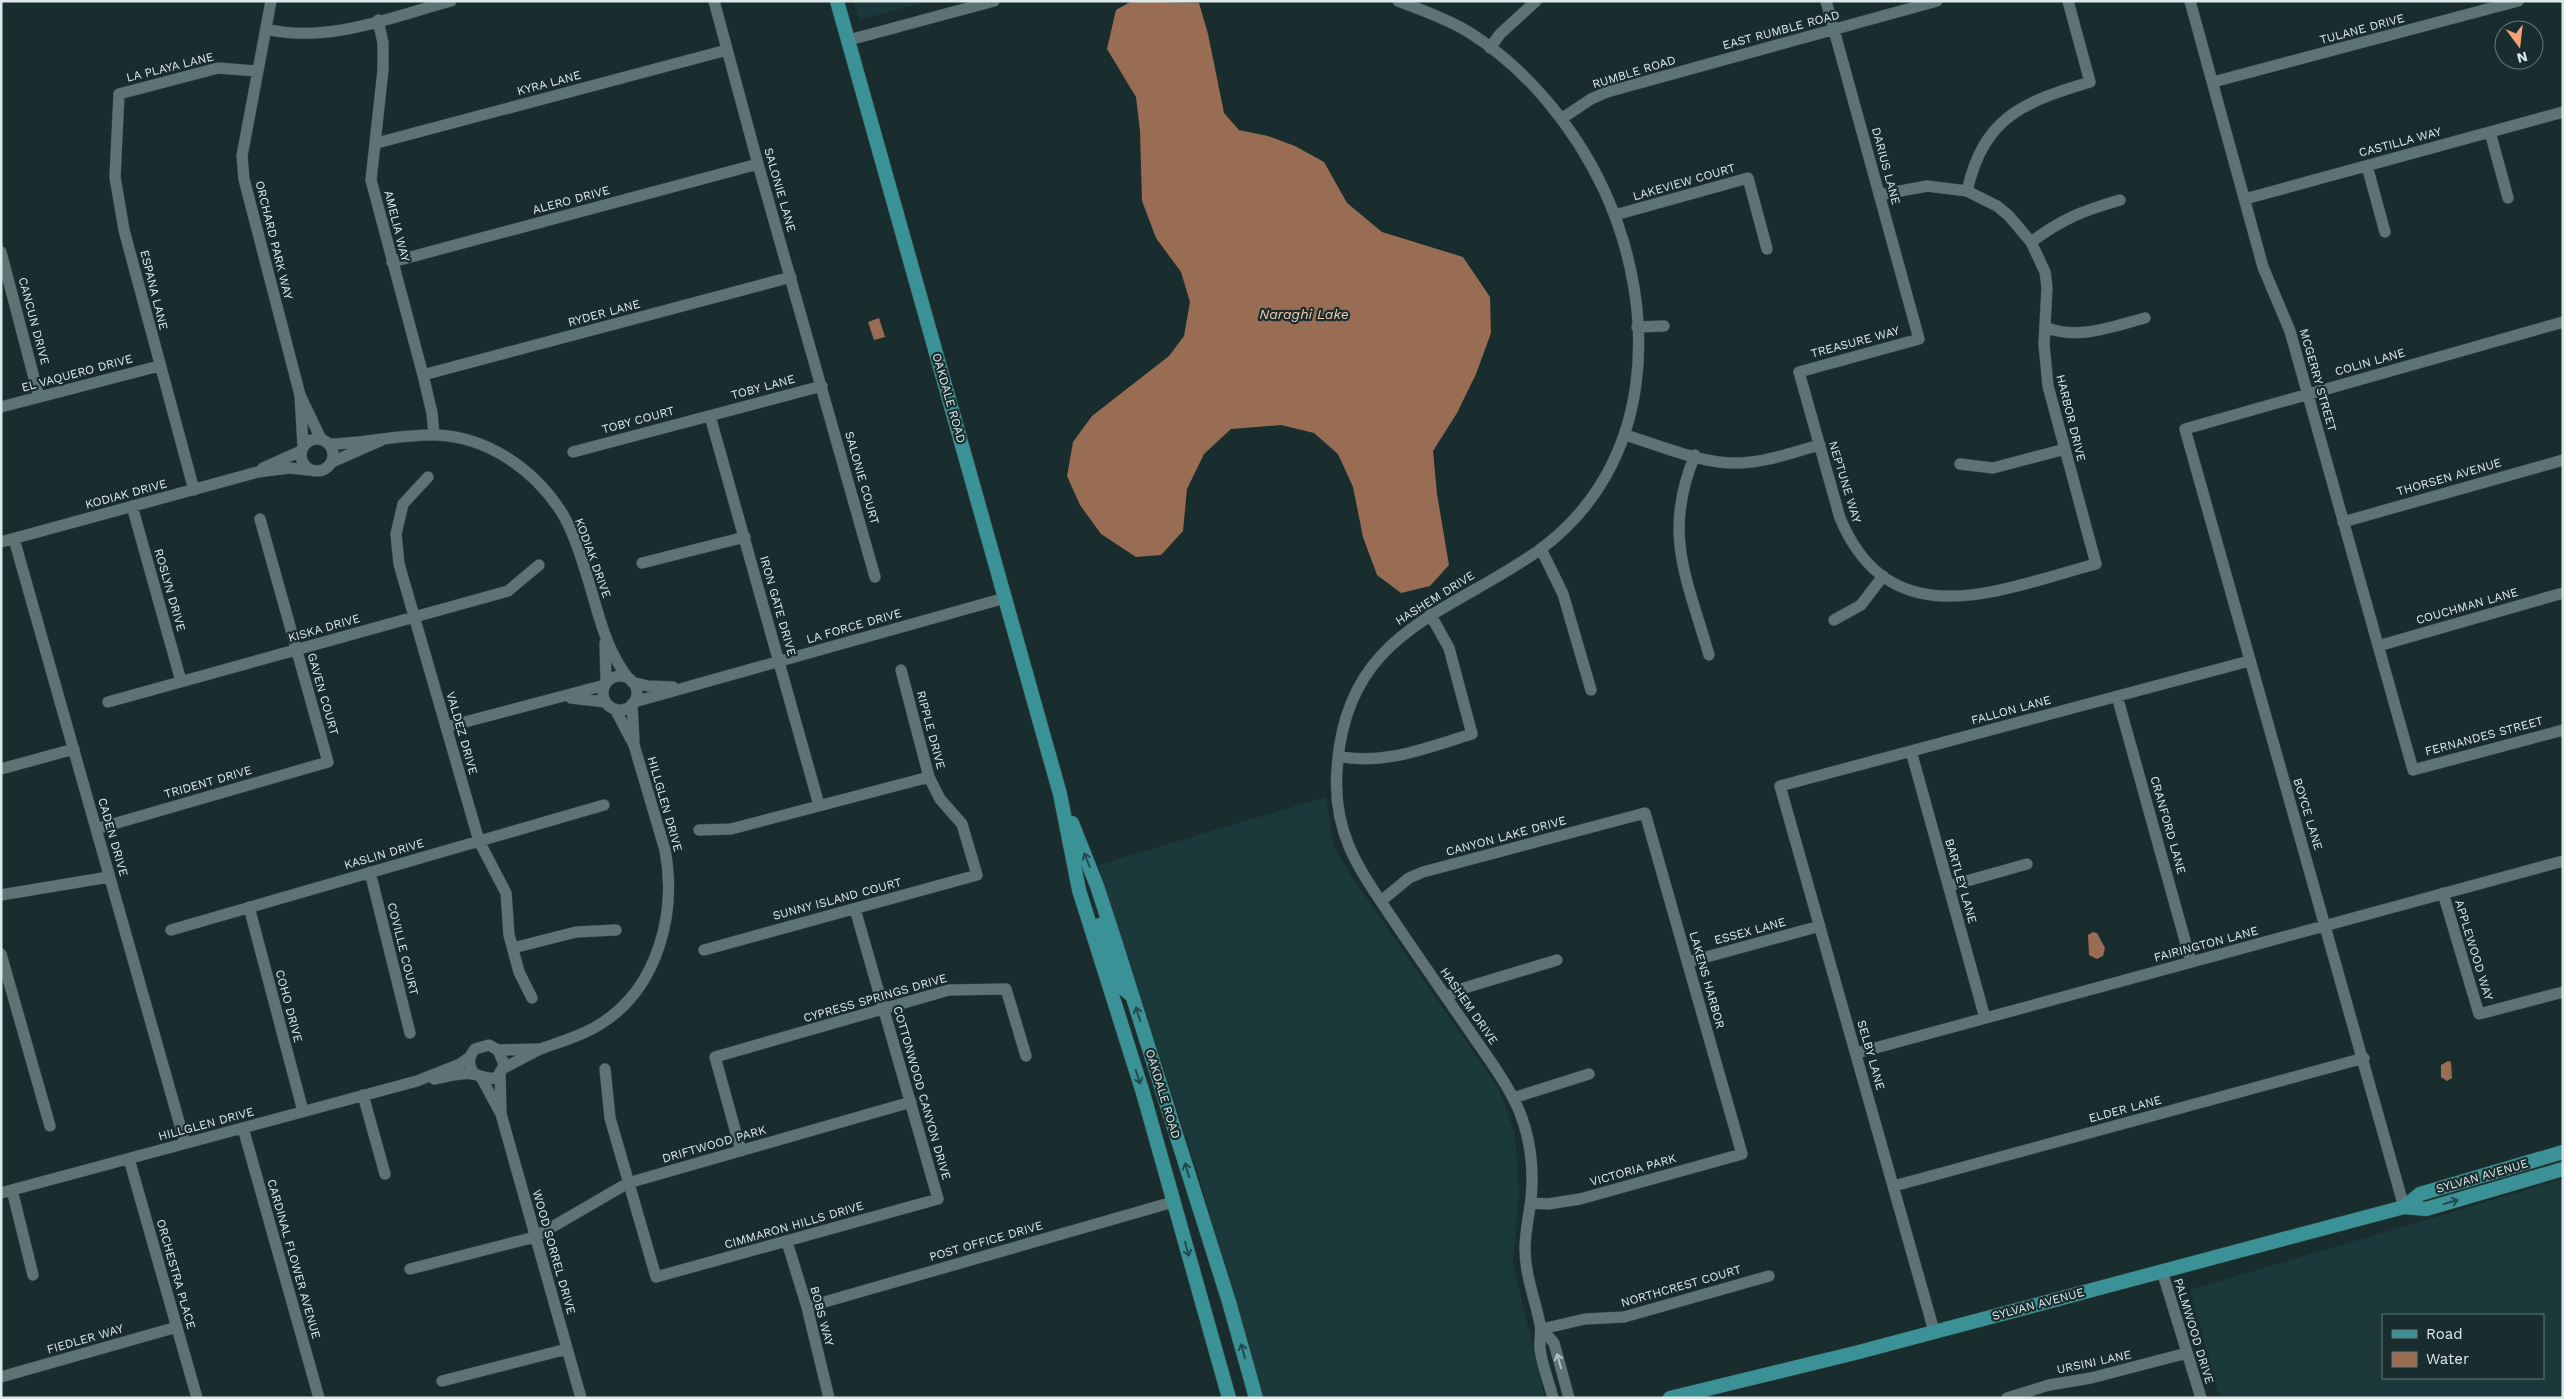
<svg xmlns="http://www.w3.org/2000/svg" width="2564" height="1399" viewBox="0 0 2564 1399" font-family="'Work Sans',sans-serif">
  <style>
    .built { fill: #1b393b; fill-rule: evenodd }
    .water { fill: #996d53 }
    .lines { fill: none; stroke-linecap: round; stroke-linejoin: round }
    .minor-casing { stroke: #384849; stroke-width: 12 }
    .major-casing { stroke: #384849; stroke-width: 15 }
    .minor { stroke: #5d7374; stroke-width: 11 }
    .major { stroke: #3b9296; stroke-width: 14 }
    .oneway { stroke: #234b4d }
    .oneway2 { stroke: #b1c0c1 }
    .labels { text-anchor: middle; dominant-baseline: central; stroke-width: 4.5; stroke-linejoin: round; paint-order: stroke }
    .street-label { font-size: 12px; fill: #deeaea; stroke: #192d2e }
    .water-label { font-size: 14px; font-style: italic; fill: #f7ccb3; stroke: #192d2e }
  </style>
  <rect width="100%" height="100%" fill="#192d2e"/>
  <path class="built" d="M853,1H928L859,20Z
    M1326,797L1333,844L1348,871L1499,1089L1515,1134L1519,1190L1513,1263L1545,1398H1264L1198,1174L1098,865Z
    M2563,1179V1398H2220L2190,1290ZM2383,1315H2543V1378H2383Z"/>
  <path class="water" d="M1132,1L1199,3L1208,34L1224,113L1239,130L1268,136L1295,146L1324,162L1347,203L1382,232L1463,257L1490,297L1491,333L1476,374L1457,413L1433,451L1437,494L1449,565L1430,586L1401,593L1377,575L1363,537L1353,487L1338,454L1314,433L1281,425L1231,429L1204,454L1187,489L1183,531L1161,555L1136,557L1101,534L1080,505L1067,476L1073,442L1092,416L1169,356L1184,336L1190,302L1181,272L1156,238L1142,201L1140,131L1136,97L1107,49L1116,10Z
    M879,318L885,337L874,340L868,322Z
    M2093,932L2097,933L2105,948L2103,956L2097,959L2089,955L2088,935Z
    M2448,1061L2451,1062L2452,1078L2447,1081L2441,1077V1065Z"/>
  <g class="lines">
    <defs>
      <path id="minor" d="M271,1L242,156L244,179L300,395L321,439
        M714,1L758,164L875,577
        M1398,1C1420,9 1447,19 1467,31C1527,68 1575,128 1604,190C1660,312 1655,467 1538,551C1445,616 1345,632 1337,770C1332,836 1362,873 1396,924C1421,961 1447,998 1473,1036C1489,1059 1506,1082 1518,1108C1530,1136 1534,1168 1531,1199C1529,1216 1525,1232 1525,1249C1525,1275 1535,1299 1540,1324C1542,1332 1539,1340 1540,1349C1542,1365 1549,1382 1553,1398
        M1826,1L1919,339L1799,372L1840,518C1891,640 2001,589 2096,564L2048,386L2044,344L2047,287L2045,272L2031,242L2009,216L1997,206L1967,191L1927,186L1879,195
        M2190,1L2263,267L2290,331L2413,770L2563,730
        M378,20L383,43V70L371,180L423,375L432,413L434,435
        M266,29C328,44 391,17 451,1
        M849,40L994,1
        M1490,48L1500,34L1536,1
        M2213,82L2518,1
        M1561,119L1591,99L1607,92L1937,1
        M2490,132L2508,198
        M377,143L727,50
        M2367,166L2385,232
        M1967,191C1984,116 2024,102 2090,82L2068,1
        M2245,199L2563,112
        M1615,215L1748,178L1767,249
        M2031,242C2064,218 2082,211 2120,200
        M1,252L39,397
        M392,262L758,164
        M1637,327L1664,326
        M2045,327C2078,341 2113,326 2145,318
        M423,375L791,277
        M300,396L303,446
        M1,407L159,366
        M710,416L819,805
        M1625,435C1659,445 1702,464 1737,463C1764,463 1793,452 1820,445
        M301 455a16 16 0 1 1 32 0a16 16 0 1 1-32 0Z
        M329,444C364,444 399,434 435,435C487,436 535,470 562,513C573,531 580,553 586,573C598,610 604,647 628,678
        M573,452L822,386
        M1695,455C1662,534 1687,578 1709,655
        M332,462L382,440
        M1960,464L1993,468L2065,449
        M263,468L301,451
        M428,477L403,504L396,534L399,564L479,841L506,893L509,935L519,972L532,998
        M194,490L124,230L115,177L119,94L218,68L257,71
        M132,506L181,681
        M2343,522L2563,460
        M14,539L185,1143
        M1,542L258,472L289,468L309,470
        M1541,549L1563,594L1591,690
        M642,563L745,537
        M1834,620L1861,605L1883,576
        M605,643L606,682
        M2378,646L2563,593
        M603 693a17 17 0 1 1 34 0a17 17 0 1 1-34 0Z
        M632,682L648,686L673,687
        M2117,696L2191,962
        M571,698L605,702
        M108,702L508,591L539,565
        M634,702L1005,598
        M632,704L634,741
        M446,727L605,685
        M1911,751L1985,1018
        M1338,756C1384,766 1428,747 1472,734L1449,648L1430,614
        M1,769L74,749
        M96,829L328,762L260,519
        M699,830L731,829L929,777
        M370,872L410,1033
        M1949,886L2027,864
        M2443,893L2479,1014L2563,992
        M1,895L109,877
        M1381,901L1409,878L1423,872L1645,813L1742,1154L1580,1199L1548,1204L1531,1203
        M249,907L303,1111
        M171,930L604,805
        M513,948L576,932L616,930
        M704,950L977,875L962,824L940,799L929,777L901,670
        M1,954L50,1126
        M1688,962L1820,926
        M1446,997L1461,989L1557,960
        M498,1050L538,1049
        M1857,1053L2563,861
        M502,1069C516,1062 529,1054 543,1048C563,1041 581,1036 599,1025C658,989 677,913 665,850L634,745L615,709
        M605,1069L610,1118L656,1277L938,1199L855,909
        M500,1072L501,1113
        M434,1079C445,1077 462,1072 473,1074C487,1077 498,1086 504,1064L498,1050L489,1045L475,1049C468,1057 468,1065 474,1074
        M482,1079L501,1114L581,1398
        M363,1095L385,1174
        M1513,1098L1589,1074
        M243,1128L319,1398
        M741,1151L715,1057L949,990L1006,989L1026,1056
        M129,1159L197,1398
        M1894,1186L2364,1058
        M12,1190L33,1275
        M1,1193L417,1081L460,1064L470,1057
        M2404,1207L2185,429L2563,322
        M787,1242L807,1307L829,1398
        M410,1269L535,1237L628,1183L911,1102
        M2162,1271L2201,1398
        M807,1307L1173,1202
        M1542,1329L1585,1319L1624,1317L1769,1276
        M1542,1329L1554,1343L1569,1398
        M1934,1331L1780,786L2249,661
        M1,1377L177,1327
        M442,1381L567,1349
        M2007,1398L2049,1385L2091,1378L2187,1353"/>
      <path id="major" d="M837,1L1060,794L1079,890L1143,1093L1229,1398
        M1072,823L1097,886L1115,941L1229,1302L1256,1398
        M1099,925C1107,948 1110,980 1131,995
        M2404,1207L2420,1194L2563,1152
        M1670,1398L1855,1353L2404,1207L2426,1209L2563,1169"/>
    </defs>
    <use href="#minor" class="minor-casing"/>
    <use href="#major" class="major-casing"/>
    <use href="#minor" class="minor"/>
    <use href="#major" class="major"/>
  </g>
  <defs><path id="oneway-shaft" d="M-6 0H5M1.5-3L5.5 0L1.5 3" fill="none" stroke-width="1.6" stroke-linecap="round" stroke-linejoin="round" transform="scale(1.25)"/></defs>
  <g class="oneway">
    <use href="#oneway-shaft" transform="translate(1087 860) rotate(-112)"/>
    <use href="#oneway-shaft" transform="translate(1138 1014) rotate(-107)"/>
    <use href="#oneway-shaft" transform="translate(1138 1077) rotate(72)"/>
    <use href="#oneway-shaft" transform="translate(1187 1170) rotate(-107)"/>
    <use href="#oneway-shaft" transform="translate(2451 1202) rotate(-16)"/>
    <use href="#oneway-shaft" transform="translate(1187 1249) rotate(74)"/>
    <use href="#oneway-shaft" transform="translate(1243 1351) rotate(-106)"/>
  </g>
  <use class="oneway2" href="#oneway-shaft" transform="translate(1559 1361) rotate(-106)"/>
  <g class="labels">
    <g class="street-label">
      <text transform="translate(2362 29) rotate(-15)">TULANE DRIVE</text>
      <text transform="translate(1781 30) rotate(-15)">EAST RUMBLE ROAD</text>
      <text transform="translate(170 67) rotate(-14)">LA PLAYA LANE</text>
      <text transform="translate(1634 72) rotate(-17)">RUMBLE ROAD</text>
      <text transform="translate(549 83) rotate(-15)">KYRA LANE</text>
      <text transform="translate(2400 142) rotate(-15)">CASTILLA WAY</text>
      <text transform="translate(1886 166) rotate(75)">DARIUS LANE</text>
      <text transform="translate(1684 182) rotate(-16)">LAKEVIEW COURT</text>
      <text transform="translate(780 190) rotate(74)">SALONIE LANE</text>
      <text transform="translate(571 200) rotate(-15)">ALERO DRIVE</text>
      <text transform="translate(397 226) rotate(76)">AMELIA WAY</text>
      <text transform="translate(274 240) rotate(76)">ORCHARD PARK WAY</text>
      <text transform="translate(154 290) rotate(76)">ESPANA LANE</text>
      <text transform="translate(604 313) rotate(-15)">RYDER LANE</text>
      <text transform="translate(34 321) rotate(75)">CANCUN DRIVE</text>
      <text transform="translate(1855 342) rotate(-15)">TREASURE WAY</text>
      <text transform="translate(2370 362) rotate(-16)">COLIN LANE</text>
      <text transform="translate(77 373) rotate(-15)">EL VAQUERO DRIVE</text>
      <text transform="translate(2318 380) rotate(74)">MCGERRY STREET</text>
      <text transform="translate(763 387) rotate(-15)">TOBY LANE</text>
      <text transform="translate(949 398) rotate(74)">OAKDALE ROAD</text>
      <text transform="translate(2071 418) rotate(76)">HARBOR DRIVE</text>
      <text transform="translate(638 420) rotate(-15)">TOBY COURT</text>
      <text transform="translate(2449 477) rotate(-16)">THORSEN AVENUE</text>
      <text transform="translate(862 478) rotate(74)">SALONIE COURT</text>
      <text transform="translate(1845 482) rotate(73)">NEPTUNE WAY</text>
      <text transform="translate(126 494) rotate(-15)">KODIAK DRIVE</text>
      <text transform="translate(593 558) rotate(70)">KODIAK DRIVE</text>
      <text transform="translate(170 590) rotate(74)">ROSLYN DRIVE</text>
      <text transform="translate(1435 598) rotate(-32)">HASHEM DRIVE</text>
      <text transform="translate(778 606) rotate(74)">IRON GATE DRIVE</text>
      <text transform="translate(2467 606) rotate(-16)">COUCHMAN LANE</text>
      <text transform="translate(854 626) rotate(-16)">LA FORCE DRIVE</text>
      <text transform="translate(324 628) rotate(-16)">KISKA DRIVE</text>
      <text transform="translate(323 694) rotate(74)">GAVEN COURT</text>
      <text transform="translate(2011 710) rotate(-15)">FALLON LANE</text>
      <text transform="translate(931 730) rotate(75)">RIPPLE DRIVE</text>
      <text transform="translate(462 733) rotate(74)">VALDEZ DRIVE</text>
      <text transform="translate(2484 736) rotate(-15)">FERNANDES STREET</text>
      <text transform="translate(208 782) rotate(-16)">TRIDENT DRIVE</text>
      <text transform="translate(665 804) rotate(74)">HILLGLEN DRIVE</text>
      <text transform="translate(2308 814) rotate(73)">BOYCE LANE</text>
      <text transform="translate(2168 825) rotate(74)">CRANFORD LANE</text>
      <text transform="translate(1506 836) rotate(-15)">CANYON LAKE DRIVE</text>
      <text transform="translate(113 837) rotate(74)">CADEN DRIVE</text>
      <text transform="translate(384 854) rotate(-16)">KASLIN DRIVE</text>
      <text transform="translate(1961 881) rotate(74)">BARTLEY LANE</text>
      <text transform="translate(837 899) rotate(-15)">SUNNY ISLAND COURT</text>
      <text transform="translate(1750 931) rotate(-15)">ESSEX LANE</text>
      <text transform="translate(2206 944) rotate(-15)">FAIRINGTON LANE</text>
      <text transform="translate(403 949) rotate(76)">COVILLE COURT</text>
      <text transform="translate(2474 950) rotate(73)">APPLEWOOD WAY</text>
      <text transform="translate(1707 980) rotate(74)">LAKENS HARBOR</text>
      <text transform="translate(875 998) rotate(-16)">CYPRESS SPRINGS DRIVE</text>
      <text transform="translate(289 1006) rotate(75)">COHO DRIVE</text>
      <text transform="translate(1469 1006) rotate(55)">HASHEM DRIVE</text>
      <text transform="translate(1871 1055) rotate(74)">SELBY LANE</text>
      <text transform="translate(922 1093) rotate(74)">COTTONWOOD CANYON DRIVE</text>
      <text transform="translate(1163 1094) rotate(73)">OAKDALE ROAD</text>
      <text transform="translate(2125 1109) rotate(-15)">ELDER LANE</text>
      <text transform="translate(206 1124) rotate(-15)">HILLGLEN DRIVE</text>
      <text transform="translate(714 1144) rotate(-16)">DRIFTWOOD PARK</text>
      <text transform="translate(1633 1170) rotate(-16)">VICTORIA PARK</text>
      <text transform="translate(2482 1176) rotate(-16)">SYLVAN AVENUE</text>
      <text transform="translate(794 1225) rotate(-16)">CIMMARON HILLS DRIVE</text>
      <text transform="translate(986 1241) rotate(-16)">POST OFFICE DRIVE</text>
      <text transform="translate(554 1252) rotate(74)">WOOD SORREL DRIVE</text>
      <text transform="translate(294 1259) rotate(74)">CARDINAL FLOWER AVENUE</text>
      <text transform="translate(176 1274) rotate(74)">ORCHESTRA PLACE</text>
      <text transform="translate(1681 1286) rotate(-16)">NORTHCREST COURT</text>
      <text transform="translate(2038 1304) rotate(-15)">SYLVAN AVENUE</text>
      <text transform="translate(822 1316) rotate(75)">BOBS WAY</text>
      <text transform="translate(2194 1331) rotate(73)">PALMWOOD DRIVE</text>
      <text transform="translate(85 1339) rotate(-16)">FIEDLER WAY</text>
      <text transform="translate(2094 1362) rotate(-12)">URSINI LANE</text>
    </g>
    <g class="water-label">
      <text x="1304" y="314">Naraghi Lake</text>
    </g>
  </g>
  <rect width="2564" height="1399" fill="none" stroke="#deeaea" stroke-width="5"/>
  <rect x="2382" y="1314" width="162" height="65" fill="#192d2e" stroke="#687979"/>
  <rect x="2392" y="1330" width="25" height="8" fill="#3b9296" stroke="#687979"/>
  <text x="2426" y="1339" font-size="15" fill="#deeaea">Road</text>
  <rect x="2392" y="1352" width="25" height="15" fill="#996d53" stroke="#687979"/>
  <text x="2426" y="1364" font-size="15" fill="#deeaea">Water</text>
  <g transform="translate(2519 45) rotate(165)"><circle r="24" fill="#192d2e" stroke="#687979"/>
  <path d="M0-4L9 19L0 12L-9 19Z" fill="#efa376"/>
  <text y="-8" font-size="14" font-weight="bold" text-anchor="middle" fill="#deeaea">N</text>
  </g>
</svg>
